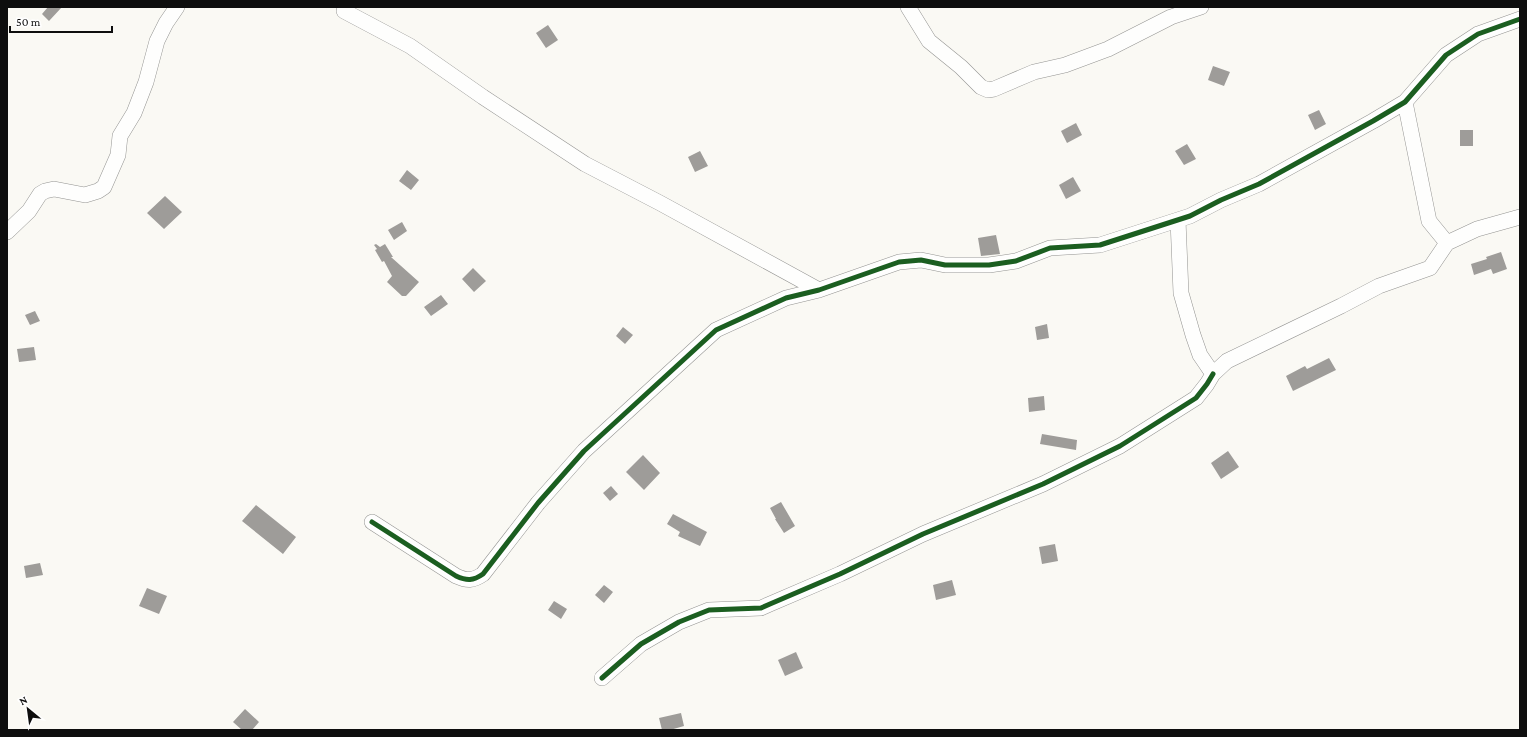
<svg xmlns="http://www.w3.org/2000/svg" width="1527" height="737" viewBox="0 0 1527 737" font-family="'Crimson Pro',serif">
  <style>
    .building { fill: #9e9c99 }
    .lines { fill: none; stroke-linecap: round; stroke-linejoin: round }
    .minor-casing { stroke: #949492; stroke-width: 16 }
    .minor { stroke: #fefefd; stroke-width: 15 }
    .cycleway-casing { stroke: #fff; stroke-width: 8 }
    .cycleway { stroke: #1b5e20; stroke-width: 5 }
  </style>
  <rect width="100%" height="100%" fill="#faf9f4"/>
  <path class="building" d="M48,7H62L49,21L42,14Z
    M548,25L558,40L546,48L536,33Z
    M1213,66L1230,72L1224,86L1208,80Z
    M1319,110L1326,124L1315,130L1308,115Z
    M1076,123L1082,135L1067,143L1061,131Z
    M1460,130H1473V146H1460Z
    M1187,144L1196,159L1184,165L1175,151Z
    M700,151L708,166L695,172L688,157Z
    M407,170L419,180L411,190L399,181Z
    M1073,177L1081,191L1066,199L1059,185Z
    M165,196L182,212L164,229L147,213Z
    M402,222L407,231L394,240L388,230Z
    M996,235L1000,254L981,256L978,238Z
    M376,244L380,247L385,244L393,257H391L419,282L406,296H402L387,282L392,276L384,261L382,262L375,250L377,249L374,245Z
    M1501,252L1507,269L1493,274L1491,269L1474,275L1471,264L1487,259L1486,257Z
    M473,268L486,281L474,292L462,279Z
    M441,295L448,304L431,316L424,307Z
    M35,311L40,321L30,325L25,315Z
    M1047,324L1049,338L1037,340L1035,327Z
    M623,327L633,335L625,344L616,336Z
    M34,347L36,360L19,362L17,349Z
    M1329,358L1336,370L1293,391L1286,376L1305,366L1307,369Z
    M1044,396L1045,410L1029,412L1028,398Z
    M1042,434L1077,440L1076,450L1040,444Z
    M1228,451L1239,467L1221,479L1211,463Z
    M643,455L660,473L644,490L626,472Z
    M611,486L618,494L610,501L603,493Z
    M781,502L795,526L784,533L775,519H776L770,508Z
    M256,505L296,537L283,554L242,521Z
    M673,514L707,532L700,546L678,536L680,532L667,524Z
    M1055,544L1058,561L1042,564L1039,547Z
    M40,563L43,575L26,578L24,566Z
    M952,580L956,595L936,600L933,585Z
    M604,585L613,592L604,603L595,595Z
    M147,588L167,596L159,614L139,606Z
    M554,601L567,609L561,619L548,610Z
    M796,652L803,668L785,676L778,660Z
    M245,709L259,722L252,730H242L233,722Z
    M681,713L684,726L670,730H662L659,718Z"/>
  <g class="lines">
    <defs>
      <path id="minor" d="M908,7L929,41L961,67L981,87L988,90L994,89L1034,72L1065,65L1108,49L1171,17L1201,7
        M344,11L410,46L483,97L585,164L660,203L819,290
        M1178,220L1181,293L1193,335L1200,355L1213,374L1227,361L1341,306L1379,286L1430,268L1447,243L1429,221L1405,102
        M7,232L29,211L40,194L45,191L54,189L85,195L98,191L104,187L118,155L120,136L134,113L146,82L157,41L166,23L177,7
        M1447,243L1477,229L1520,217
        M372,522L456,576C467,581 473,581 483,574L538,503L584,451L716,330L786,298L819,290L899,262L921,260L945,265H989L1016,261L1050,248L1100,245L1190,216L1221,200L1259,184L1373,121L1405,102L1446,55L1478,34L1520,19
        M602,678L641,644L679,622L709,610L761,608L770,604L840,574L923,534L1043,484L1120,446L1196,398L1207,384L1213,374"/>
    </defs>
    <use href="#minor" class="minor-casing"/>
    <use href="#minor" class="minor"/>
    <defs>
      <path id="cycleway" d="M372,522L456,576C467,581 473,581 483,574L538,503L584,451L716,330L786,298L819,290L899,262L921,260L945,265H989L1016,261L1050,248L1100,245L1190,216L1221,200L1259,184L1373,121L1405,102L1446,55L1478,34L1520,19
        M602,678L641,644L679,622L709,610L761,608L770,604L840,574L923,534L1043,484L1120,446L1196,398L1207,384L1213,374"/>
    </defs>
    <use href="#cycleway" class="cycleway-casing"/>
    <use href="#cycleway" class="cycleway"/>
  </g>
  <rect width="1527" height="737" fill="none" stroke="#0e0e0e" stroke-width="16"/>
  <g transform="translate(28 709) rotate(331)" stroke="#ffffff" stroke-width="3" paint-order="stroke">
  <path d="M0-3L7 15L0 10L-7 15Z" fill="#0e0e0e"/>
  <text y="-6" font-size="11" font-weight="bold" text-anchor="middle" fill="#0e0e0e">N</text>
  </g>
  <path d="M10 26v6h102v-6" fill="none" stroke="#0e0e0e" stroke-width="2"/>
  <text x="16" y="26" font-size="12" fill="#0e0e0e" stroke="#ffffff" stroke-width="3" paint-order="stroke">50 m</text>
</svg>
